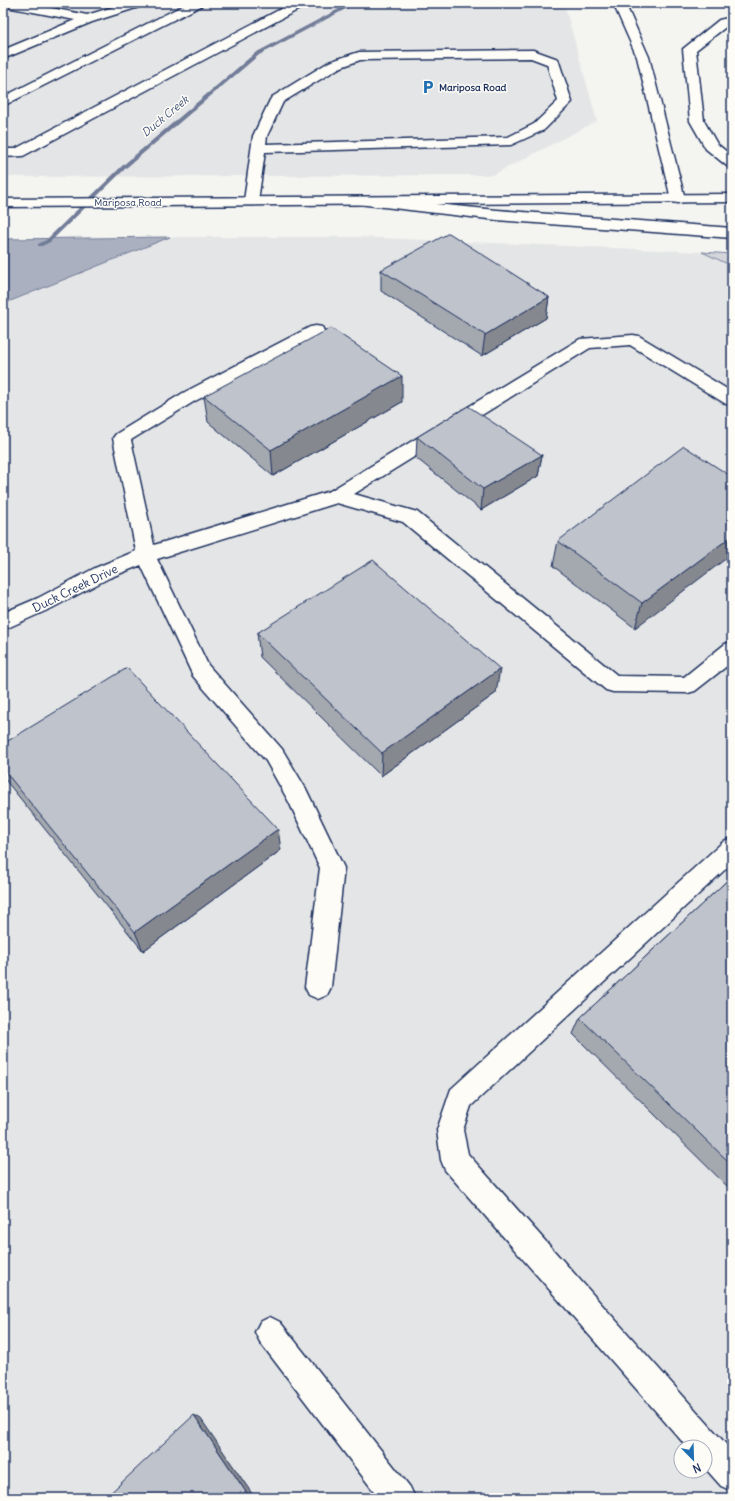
<svg xmlns="http://www.w3.org/2000/svg" width="735" height="1501" viewBox="0 0 735 1501" font-family="Delius,sans-serif">
  <style>
    .built { fill: #e4e5e6; fill-rule: evenodd }
    .green { fill: #d4d6db; stroke: #78829c }
    .water { fill: #aab0bf; stroke: #717c98 }
    .lines { fill: none; stroke-linecap: round; stroke-linejoin: round }
    .stream { fill: #717c98; fill-rule: evenodd }
    .minor-casing { stroke: #1b2f5e; stroke-width: 3 }
    .major-casing { stroke: #1b2f5e; stroke-width: 3 }
    .highway-casing { stroke: #1b2f5e; stroke-width: 3 }
    .minor { fill: #fdfcf7; fill-rule: evenodd }
    .major { fill: #fdfcf7; fill-rule: evenodd }
    .highway { fill: #fdfcf7; fill-rule: evenodd }
    .wall { fill: #a4a8af; stroke: #1b2f5e }
    .shaded-wall { fill: #86888f; stroke: #1b2f5e }
    .building { fill: #bfc3cc; stroke: #1b2f5e }
    .labels { text-anchor: middle; dominant-baseline: central; stroke-width: 3; stroke-linejoin: round; paint-order: stroke }
    .far-poi-label { font-size: 10px; font-weight: bold; fill: #1b2f5e; stroke: #fdfcf7; text-anchor: start }
    .far-street-label { font-size: 10px; fill: #1b2f5e; stroke: #fdfcf7 }
    .far-water-label { font-size: 11px; font-style: italic; fill: #46567b; stroke: #fdfcf7 }
    .street-label { font-size: 12px; fill: #1b2f5e; stroke: #fdfcf7 }
  </style>
  <rect width="100%" height="100%" fill="#f4f4f1"/>
  <filter id="ink" filterUnits="userSpaceOnUse"><feTurbulence type="fractalNoise" baseFrequency=".025" numOctaves="2"/><feDisplacementMap in="SourceGraphic" scale="8" xChannelSelector="R" yChannelSelector="G"/><feConvolveMatrix kernelMatrix="1 2 1 2 8 2 1 2 1" color-interpolation-filters="sRGB"/></filter>
  <g filter="url(#ink)">
    <path class="built" d="M3,3H564L597,121L493,175L3,177Z
      M170,237H356L702,252L732,266V1498H3V304ZM681,1447H705V1471H681Z"/>
    <path class="green" d="M702,252L732,254V266Z"/>
    <path class="water" d="M170,237L3,304V239Z"/>
    <g class="lines">
      <path class="stream" d="M350,3H357L259,55L126,168L50,242L42,246H38V244L46,240L122,166L255,53Z"/>
      <defs>
        <path id="minor" d="M3,3H26L87,15L126,3H144L142,6L92,22L3,59V50L75,20L7,7L3,6Z
          M188,3H203L201,6L3,106V97Z
          M292,3H307L305,6L23,156L3,157V149H15Z
          M533,50L558,59L572,102L544,130L511,145L265,152L258,201L256,204L251,205L246,204L244,201L253,136L270,100L272,97L329,62L359,52ZM531,58L547,64L558,101L534,124L508,137L266,144L267,136L283,102L339,68L360,60Z
          M316,326L322,327L324,331L322,335L195,401L131,440L154,545L330,491L580,339L633,335L639,336L732,392V406L726,404L630,345L590,348L354,494L417,512L618,676L684,677L725,644L732,642V662L695,691L688,693L613,692L606,690L403,522L337,503L157,559L208,665L282,749L306,789L344,868L331,987L327,995L318,999L309,995L305,987L320,868L289,802L266,761L193,676L141,565L109,578L52,608L3,630V613L38,598L95,568L136,551L113,438L116,434L183,393L310,327Z
          M732,838V863L471,1106L463,1130L468,1154L732,1451V1491L721,1486L705,1468V1447H687L445,1170L441,1160L437,1130L451,1089L724,841Z
          M270,1317L280,1322L410,1487L415,1498H379L260,1342L255,1332L260,1322Z"/>
        <path id="major" d="M732,194V202L3,207V199Z"/>
        <path id="highway" d="M613,3H625L649,57L685,199L683,202L678,203L673,202L671,199L637,57Z
          M732,17V25L727,26L696,50L704,121L717,144L732,156V167L727,166L706,149L690,121L683,49L719,20Z
          M363,197L497,210L732,228V238L497,220L358,204L356,201L358,198Z"/>
      </defs>
      <use href="#minor" class="minor-casing"/>
      <use href="#major" class="major-casing"/>
      <use href="#highway" class="highway-casing"/>
      <use href="#minor" class="minor"/>
      <use href="#major" class="major"/>
      <use href="#highway" class="highway"/>
    </g>
    <path class="wall" d="M381,270L549,297L546,318L482,356L381,291Z
      M204,396L402,402L273,476L208,422Z
      M417,437L542,455L538,476L481,510L416,458Z
      M732,477L635,628L553,566L558,541Z
      M257,633L496,693L381,776L260,657Z
      M3,744L281,850L143,951L3,777Z
      M732,876V1191L573,1034L580,1018Z"/>
    <path class="shaded-wall" d="M549,297L546,318L482,356L485,335Z
      M402,376V402L273,476L271,450Z
      M542,455L538,476L481,510L483,489Z
      M732,536V554L635,628L642,603Z
      M500,669L496,693L381,776L382,753Z
      M278,829L281,850L143,951L135,932Z
      M194,1415L201,1419L255,1498H250Z"/>
    <path class="building" d="M449,233L549,297L485,335L381,270Z
      M331,328L402,376L271,450L204,396Z
      M468,406L542,455L483,489L417,437Z
      M684,446L732,477V536L642,603L558,541Z
      M373,560L500,669L382,753L257,633Z
      M127,668L278,829L135,932L3,769V744Z
      M732,876V1165L580,1018Z
      M194,1415L250,1498H105Z"/>
  </g>
  <defs>
    <symbol id="parking-bare" viewBox="-9 -9 18 18"><path d="M-3.5-5.5H1a3.5 3.5 0 0 1 0 7H-1V5.5H-3.5ZM-1-3.4V-.6H.8a1.4 1.4 0 0 0 0-2.8Z" fill="#1f6fb2" stroke="#fdfcf7" stroke-width="2.5" paint-order="stroke"/></symbol>
  </defs>
  <g fill-rule="evenodd">
    <use href="#parking-bare" x="418" y="77" width="20" height="20"/>
  </g>
  <g class="labels">
    <g class="far-poi-label">
      <text x="439" y="87">Mariposa Road</text>
    </g>
    <g class="far-street-label">
      <text x="128" y="202">Mariposa Road</text>
    </g>
    <g class="far-water-label">
      <text transform="translate(165 116) rotate(-40)">Duck Creek</text>
    </g>
    <g class="street-label">
      <text transform="translate(75 588) rotate(-26)">Duck Creek Drive</text>
    </g>
  </g>
  <rect width="735" height="1501" fill="none" stroke="#fdfcf7" stroke-width="16"/>
  <rect x="8" y="8" width="719" height="1485" fill="none" stroke="#1b2f5e" stroke-width="1.5" filter="url(#ink)"/>
  <g transform="translate(693 1459) rotate(157)"><circle r="19" fill="#fdfcf7" stroke="#a3aaba"/>
  <path d="M0-3L7 15L0 10L-7 15Z" fill="#1f6fb2"/>
  <text y="-6" font-size="11" font-weight="bold" text-anchor="middle" fill="#1b2f5e">N</text>
  </g>
</svg>
